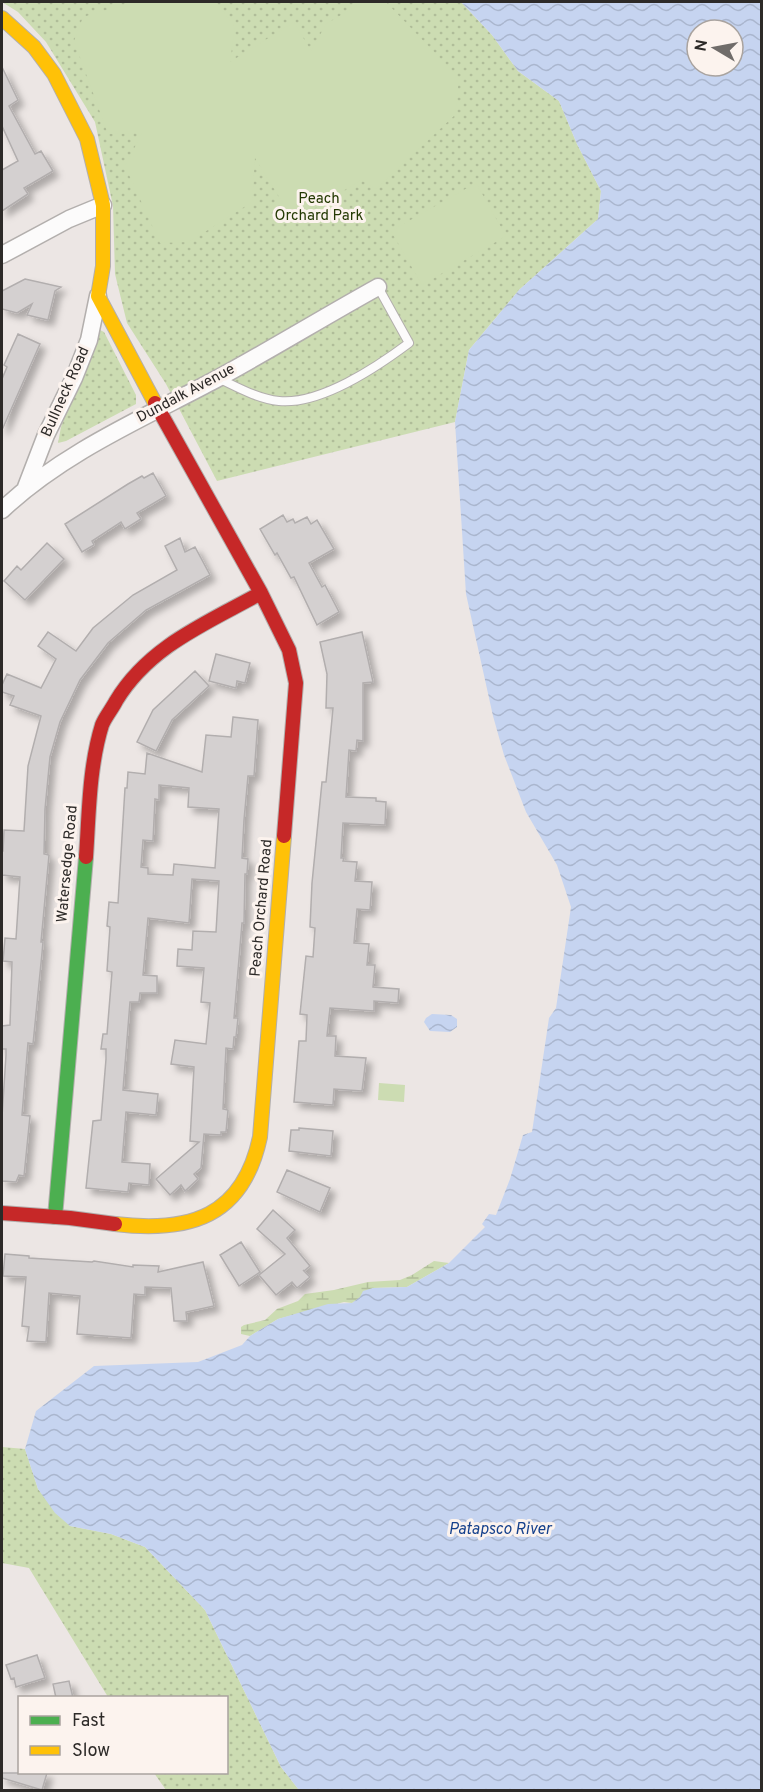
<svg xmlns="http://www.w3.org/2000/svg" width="763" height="1792" viewBox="0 0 763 1792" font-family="Overpass,sans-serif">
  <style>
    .wetland { fill: url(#wetland-marsh) }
    .park { fill: url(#park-dots) }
    .garden { fill: #ccdcb2 }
    .water { fill: url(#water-waves); fill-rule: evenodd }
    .building { fill: #d4d0d0; stroke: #b2aeae; stroke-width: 1.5; fill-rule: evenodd; filter: url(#shadow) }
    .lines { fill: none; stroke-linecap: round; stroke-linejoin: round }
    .lane-casing { stroke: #b3afad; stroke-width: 10 }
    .street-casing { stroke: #b3afad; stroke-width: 19 }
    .fast-casing { stroke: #b3afad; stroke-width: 16 }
    .slow-casing { stroke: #b3afad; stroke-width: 16 }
    .jam-casing { stroke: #b3afad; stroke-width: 16 }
    .lane { stroke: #fcfbfb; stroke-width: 8 }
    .street { stroke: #fcfbfb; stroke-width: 16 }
    .fast { stroke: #4caf50; stroke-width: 14 }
    .slow { stroke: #ffc107; stroke-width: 14 }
    .jam { stroke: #c62828; stroke-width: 14 }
    .labels { text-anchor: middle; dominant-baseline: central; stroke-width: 6; stroke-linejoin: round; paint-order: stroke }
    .park-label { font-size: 15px; fill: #243903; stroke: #fcf3ee }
    .street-label { font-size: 15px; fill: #2d2a28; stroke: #fcf3ee }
    .water-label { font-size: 16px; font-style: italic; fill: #16418c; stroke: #fcf3ee }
  </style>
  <defs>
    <pattern id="wetland-marsh" width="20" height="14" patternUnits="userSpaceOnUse" patternTransform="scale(1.5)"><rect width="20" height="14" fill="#ccdcb2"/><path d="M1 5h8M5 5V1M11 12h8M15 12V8" fill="none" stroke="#b0bd99"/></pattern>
    <pattern id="park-dots" width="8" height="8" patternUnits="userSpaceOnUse" patternTransform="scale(1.5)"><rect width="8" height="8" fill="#ccdcb2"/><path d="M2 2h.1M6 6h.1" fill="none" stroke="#b0bd99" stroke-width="1.8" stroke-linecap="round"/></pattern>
    <pattern id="water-waves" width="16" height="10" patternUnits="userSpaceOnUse" patternTransform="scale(1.5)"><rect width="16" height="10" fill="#c6d4f0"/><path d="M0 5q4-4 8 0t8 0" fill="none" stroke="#aab6ce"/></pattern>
    <filter id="shadow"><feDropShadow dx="5.5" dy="5.5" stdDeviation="3" flood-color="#0004"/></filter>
  </defs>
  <rect width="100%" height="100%" fill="#ece6e4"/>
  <path class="wetland" d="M434,1261L449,1263L407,1287L373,1288L352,1303L344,1302L278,1319L250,1336L241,1334V1327L244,1325L265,1320L277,1309L298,1301L305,1294L334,1290L368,1282L400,1280L412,1275Z"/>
  <path class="park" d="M2,2H461L492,35L518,71L559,101L577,144L601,191L598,219L519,290L469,350L455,422L217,481L166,384L127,323L115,274L113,206L95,122L46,42L18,12Z
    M98,329L104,332L136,395V404L66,441L58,443L61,427Z
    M2,1447L25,1449L38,1489L70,1526L111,1534L145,1547L205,1610L281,1767L299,1790H166L154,1773L226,1772V1698L108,1697L29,1568L2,1563Z"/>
  <path class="garden" d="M133,2H216L235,27L230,62L294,22L311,51L326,24L363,2H386L459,78L455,115L376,189L361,180L294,221L255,158L252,202L189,242L160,243L125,166L142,133L108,134L74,41L83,17Z
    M476,183L506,236L422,285L391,231Z
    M379,1083L405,1085L404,1102L378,1100Z"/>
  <path class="water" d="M461,2H761V1790H299L281,1767L205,1610L145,1547L111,1534L70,1526L55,1513L38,1489L25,1449L36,1411L94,1366L198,1362L242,1345L250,1336L278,1319L328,1304L352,1303L360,1297L363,1291L373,1288L407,1287L449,1263L485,1227L482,1224L489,1214L496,1215L510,1179L523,1135L532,1132L549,1018L556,1008L571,907L557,865L526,812L504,755L493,716L466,594L455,422L469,350L519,290L598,219L601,191L577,144L559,101L518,71L492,35ZM697,30H733V66H697Z
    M432,1014L451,1015L457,1019V1027L450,1032L430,1031L424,1022L426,1018Z"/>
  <path class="building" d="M2,67L18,100L9,106L35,154L41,151L53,171L24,188L28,194L2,211V170L18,161L2,126Z
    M25,279L61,287L55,291L48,320L27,315L32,304L17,313L2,309V291Z
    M18,334L40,344L2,430V379L7,367L4,365Z
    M153,473L166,496L137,513L141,519L125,529L121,522L92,541L94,545L82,552L65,524L128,484L142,476L144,478Z
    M283,515L287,522L293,519L295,523L307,517L311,524L317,520L334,549L309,563L322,587L325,585L339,612L317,625L294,577L291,578L277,553L275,555L260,529Z
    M180,538L185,552L195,547L210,575L146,610L108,643L80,680L60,722L50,757L45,809L44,854L49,855L41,942H43L42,953L33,1044L28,1043L22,1115L30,1116L24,1176L19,1175L16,1182L2,1181V1117L6,1055V1049H2V1026L10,1025L12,962L3,961L5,938L16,939L20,877L2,875V851H3L4,830L24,831L28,766L41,716L10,705L14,696L2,692V685L7,674L41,688L56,659L38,646L48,632L76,651L93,628L133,595L177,570L165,546Z
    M47,543L64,559L25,600L4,581L17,566L21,570Z
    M362,632L373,682L363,683V741L357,740L356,751L349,750L346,797L376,798V801L386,802L385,825L343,823L341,858H344L343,861L357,862L355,881L372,882L370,910L357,909L354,943L369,944L367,965H375L373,987L399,989L398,1003L374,1001V1011L330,1008L327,1036H336L335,1056L366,1058L362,1091L334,1089L333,1105L294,1102L299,1041H306L307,1015L300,1014L306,956L313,957L315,928L310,927L312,883L322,782H326L333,708H326L327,674L320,642Z
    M216,654L250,663L245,683L237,681L236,688L209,681Z
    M195,671L209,686L172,720L156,751L137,742L153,710Z
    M233,717L258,720L254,776H248L244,820L242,858L248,859L247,874H245L244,923H242L234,1018H238L236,1037H234L233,1049L226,1048L223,1109L228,1110L226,1132H221V1135L204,1134L201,1168L194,1174L198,1179L185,1191L181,1185L170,1195L156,1179L199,1142L190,1141L194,1067L171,1064L175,1040L206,1044L210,1003L201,1002L204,968L177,966L178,949L192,950L193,931L216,932L219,881L192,879L189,923L148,918L143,975L157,976V993H140L139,1002H130L123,1090L158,1094L156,1115L126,1112L122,1162L150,1164L149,1185L129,1183L128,1192L86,1188L93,1121L101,1120L106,1059V1049H101L103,1034H107L112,972L107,971L110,927L107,926L109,902L118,903L125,788H127L128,772L145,774L147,753L202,772L206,735L231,737ZM159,785L189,788L188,807L219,809L215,868L174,864L173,875L148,874V868L141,867L143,840L153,841L155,799L159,800Z
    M299,1128L333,1131L331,1156L289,1151L291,1130H299Z
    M287,1170L330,1188L320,1212L277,1192Z
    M273,1210L295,1230L287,1238L310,1266L304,1271L303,1270L310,1277L297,1288L292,1282L276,1295L259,1275L285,1254L257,1229Z
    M241,1242L260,1272L239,1286L220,1255Z
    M5,1254L29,1256V1258L92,1262L94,1261L133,1267V1265L159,1266L158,1272L203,1262L214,1306L186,1312L187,1321H174L171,1288L145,1287V1295L134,1294L131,1338L77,1334L80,1296L49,1293L46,1342L27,1341L29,1327L22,1326L26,1277L3,1276Z
    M37,1655L45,1678L16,1687L14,1678L11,1679L6,1665Z
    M69,1681L73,1698H56L53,1684Z
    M2,1773H47L42,1790L2,1778Z"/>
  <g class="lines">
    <defs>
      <path id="lane" d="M218,378C237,387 258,399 279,401C320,405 377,367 409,343L378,287"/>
      <path id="street" d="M2,255L69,219L103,205
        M26,487L46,435L74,378L89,340L98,296
        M2,510C61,454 139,420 211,382C267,352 322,318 378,287"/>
      <path id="fast" d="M55,1217L86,857"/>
      <path id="slow" d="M2,18L34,47L54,74L87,139L103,205V266L98,296L155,403
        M115,1224C190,1233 243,1217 260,1137L284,836"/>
      <path id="jam" d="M155,403L261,593L289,650L296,683L284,836
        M86,857C89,814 89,767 102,725C105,717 112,709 116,701C149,646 207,623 261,593
        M2,1213L70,1218L115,1224"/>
    </defs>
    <use href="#lane" class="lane-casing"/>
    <use href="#street" class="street-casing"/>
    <use href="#fast" class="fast-casing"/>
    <use href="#slow" class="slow-casing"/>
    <use href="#jam" class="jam-casing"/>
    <use href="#lane" class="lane"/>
    <use href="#street" class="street"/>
    <use href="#fast" class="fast"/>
    <use href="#slow" class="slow"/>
    <use href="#jam" class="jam"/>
  </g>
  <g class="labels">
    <g class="park-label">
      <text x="319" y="199">Peach<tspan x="319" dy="17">Orchard Park</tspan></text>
    </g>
    <g class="street-label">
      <text transform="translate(66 392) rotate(-66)">Bullneck Road</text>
      <text transform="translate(186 394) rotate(-28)">Dundalk Avenue</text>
      <text transform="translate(68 864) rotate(-85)">Watersedge Road</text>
      <text transform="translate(262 908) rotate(-85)">Peach Orchard Road</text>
    </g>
    <g class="water-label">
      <text x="500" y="1530">Patapsco River</text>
    </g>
  </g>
  <rect width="763" height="1792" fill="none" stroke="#2d2a28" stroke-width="6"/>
  <rect x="18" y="1696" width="210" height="78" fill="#fcf3ee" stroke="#a9a39f" stroke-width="1.5"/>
  <rect x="30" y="1716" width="30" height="9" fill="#4caf50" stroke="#a9a39f" stroke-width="1.5"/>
  <text x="72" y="1726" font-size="18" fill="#2d2a28">Fast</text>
  <rect x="30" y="1746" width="30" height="9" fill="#ffc107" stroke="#a9a39f" stroke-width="1.5"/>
  <text x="72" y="1756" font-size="18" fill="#2d2a28">Slow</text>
  <g transform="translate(715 48) rotate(280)"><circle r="28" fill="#fcf3ee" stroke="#a9a39f" stroke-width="1.5"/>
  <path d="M0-4.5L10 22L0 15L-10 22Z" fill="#706c6a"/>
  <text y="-9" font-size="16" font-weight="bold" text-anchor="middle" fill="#2d2a28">N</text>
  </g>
</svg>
